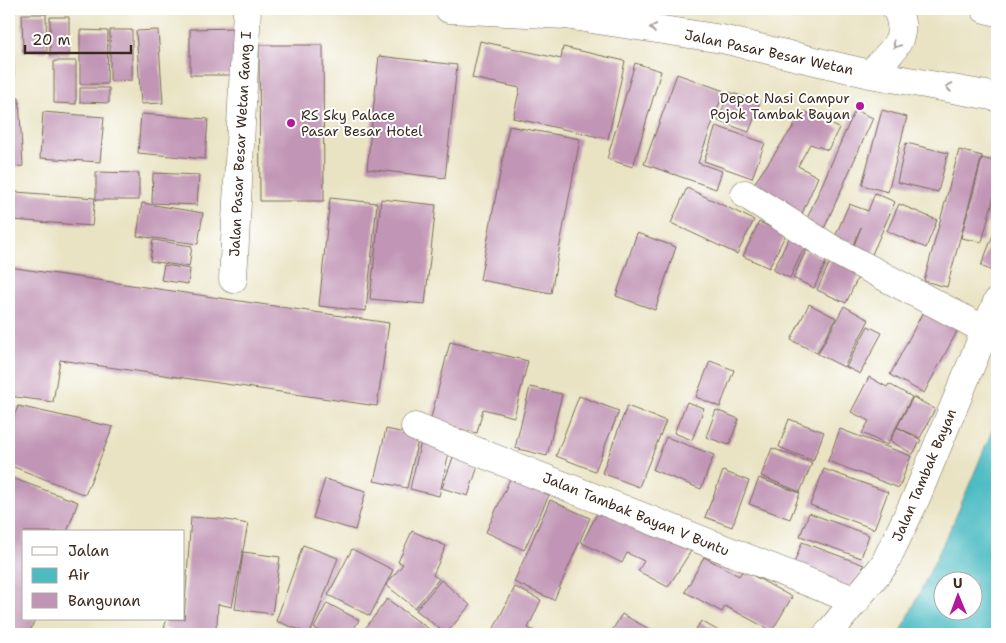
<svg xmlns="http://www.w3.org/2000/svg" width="1006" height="643" viewBox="0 0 1006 643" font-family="'Shantell Sans',sans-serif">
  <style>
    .water { fill: #4cbbc2; stroke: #447270; fill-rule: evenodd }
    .building { fill: #c195b5 }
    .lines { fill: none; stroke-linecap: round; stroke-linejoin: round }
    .street-casing { stroke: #786b58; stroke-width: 29 }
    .primary-casing { stroke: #786b58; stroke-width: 29 }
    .street { stroke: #fff; stroke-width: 28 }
    .primary { stroke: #fff; stroke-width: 28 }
    .oneway { stroke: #a79f9a }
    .poi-dot { fill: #b5179e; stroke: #fff; stroke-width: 2 }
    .labels { text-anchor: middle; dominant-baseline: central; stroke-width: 4; stroke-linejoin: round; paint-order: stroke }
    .street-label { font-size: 14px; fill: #3b2a1e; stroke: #fff }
    .poi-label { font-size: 14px; fill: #3b2a1e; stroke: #fff; text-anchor: end }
  </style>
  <rect width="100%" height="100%" fill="#fff"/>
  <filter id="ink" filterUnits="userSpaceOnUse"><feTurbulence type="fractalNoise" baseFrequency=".02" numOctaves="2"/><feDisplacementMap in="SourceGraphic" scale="10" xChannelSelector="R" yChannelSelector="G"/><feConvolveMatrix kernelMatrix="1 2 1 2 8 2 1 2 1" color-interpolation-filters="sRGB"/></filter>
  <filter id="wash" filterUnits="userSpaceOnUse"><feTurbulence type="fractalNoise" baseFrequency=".0096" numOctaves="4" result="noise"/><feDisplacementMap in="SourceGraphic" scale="20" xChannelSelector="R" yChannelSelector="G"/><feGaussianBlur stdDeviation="1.12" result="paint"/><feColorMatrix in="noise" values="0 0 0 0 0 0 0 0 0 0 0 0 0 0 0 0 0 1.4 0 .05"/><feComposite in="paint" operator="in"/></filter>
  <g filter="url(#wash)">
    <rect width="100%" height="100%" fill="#e9e3c3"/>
    <path class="water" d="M997,419V634H900L954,521ZM944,580H974V610H944Z"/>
    <g id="blocks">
      <path class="building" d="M22,14H46L47,52H23Z
        M9,16H13L14,84H9Z
        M50,17H69V55H50Z
        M236,28V75H190V29Z
        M80,30L108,31L107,84H80Z
        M110,30H132V80L110,81Z
        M158,30L163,103L141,104L136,31Z
        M480,41L561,59L563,47L625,61L608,139L513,118L520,88L472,78Z
        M259,45H323L324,201H260Z
        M379,56L457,65L445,178L367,169Z
        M54,61H76V104L54,103Z
        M635,63L661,71L633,167L607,159Z
        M677,74L724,91L698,163L722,171L716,189L644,164Z
        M80,88H109V103L80,102Z
        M729,92L760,102L749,132L718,121Z
        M9,98H19L23,166L9,167Z
        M855,110L873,118L823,231L805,223Z
        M882,110L907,117L888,192L862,185Z
        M804,111L839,128L828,150L810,144L798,166L818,177L800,218L749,191Z
        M43,112L104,117L100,162L40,158Z
        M141,114L208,119L205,159L138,153Z
        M509,126L580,139L551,293L480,280Z
        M716,126L765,143L752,178L704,161Z
        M906,143L948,153L938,192L897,182Z
        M959,150L982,156L947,287L924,281Z
        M982,158L997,162V185L982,242L961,238Z
        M96,172L139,173V200H96Z
        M153,173L199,175L197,205L152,203Z
        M687,188L754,220L737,254L671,223Z
        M16,192L95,198L92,226L13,220Z
        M875,193L895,202L869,261L851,253L861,227L850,252L832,244L849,204L868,211Z
        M330,198L377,203L366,311L319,306Z
        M381,199L436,205L425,304L370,299Z
        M142,203L203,213L198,244L137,236Z
        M899,204L937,220L926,248L887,231Z
        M759,222L786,234L769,268L743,256Z
        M997,225V273L981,266Z
        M637,233L676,247L655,310L616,296Z
        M789,238L805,246L790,278L773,270Z
        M153,240L192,246L189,267L150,261Z
        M806,250L827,260L814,288L793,278Z
        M831,260L860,273L846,303L817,290Z
        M164,265L190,269L188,284L161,280Z
        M9,267L389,323L377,406L60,360L53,402L9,396Z
        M809,304L836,318L817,353L791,340Z
        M844,306L869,320L844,367L818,354Z
        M925,308L960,326L924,393L890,375Z
        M868,326L882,333L860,374L846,367Z
        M450,342L528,361L514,417L483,409L477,433L430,422Z
        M710,361L734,370L720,407L696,397Z
        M869,377L887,387L889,384L912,397L887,445L862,433L869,421L851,412Z
        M530,387L562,394L547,456L515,448Z
        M579,396L619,411L595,471L556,456Z
        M913,397L935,409L920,438L897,427Z
        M687,402L704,408L692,440L674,433Z
        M18,406L113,427L85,495L9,465V430Z
        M627,406L666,421L639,487L602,473Z
        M716,410L739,419L729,445L706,437Z
        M789,419L824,432L813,461L779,447Z
        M897,427L921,440L913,454L890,441Z
        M386,429L419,436L407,488L374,481Z
        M840,429L911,456L899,488L828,461Z
        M422,437L451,444L439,496L410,489Z
        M666,437L714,455L701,489L653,470Z
        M772,448L812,463L800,492L761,476Z
        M456,449L481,457L468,496L442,488Z
        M824,469L888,492L874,529L810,505Z
        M723,471L749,481L732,527L705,517Z
        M9,477L78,502L67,532H24V619H35L29,634H9Z
        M759,478L800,493L790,519L749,504Z
        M325,479L366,491L355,530L313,518Z
        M510,479L549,495L524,550L486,532Z
        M550,500L590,518L554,600L514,582Z
        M601,506L691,551L668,587L638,571L644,561L627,553L622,563L582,543Z
        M809,513L869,535L861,558L800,536Z
        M191,517L221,519L248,524L232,607L218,604L217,624L213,634H182L164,628L167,619H184Z
        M412,531L446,546L433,575L439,579L415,608L386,585L403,564L398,562Z
        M802,542L864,565L854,593L792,569Z
        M303,545L338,558L310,634L276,621Z
        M352,549L393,570L370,616L328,595Z
        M243,552L280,557L272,614L235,609Z
        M704,557L739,576L743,570L792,597L772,631L725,606L722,612L685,592Z
        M441,580L470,605L446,634L416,610Z
        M515,587L541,600L528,628L542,634H491Z
        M387,599L436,634H361Z
        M327,603L359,620L351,634H326L314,628Z
        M622,614L658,634H610Z
        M701,621L724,634H693Z"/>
    </g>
  </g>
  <g filter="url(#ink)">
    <use href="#blocks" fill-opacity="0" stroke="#786b58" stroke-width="1"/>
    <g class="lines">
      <defs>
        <path id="street" d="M745,194L832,249L985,330
          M233,279L247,9
          M415,427L856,601
          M828,634L884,565L916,498L997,302"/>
        <path id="primary" d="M449,9L565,15L722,39L870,74L997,97
          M985,9L997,12
          M870,74C889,54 912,38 896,9"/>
      </defs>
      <use href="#street" class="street-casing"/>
      <use href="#primary" class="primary-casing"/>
      <use href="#street" class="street"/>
      <use href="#primary" class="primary"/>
    </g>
    <defs><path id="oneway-chevron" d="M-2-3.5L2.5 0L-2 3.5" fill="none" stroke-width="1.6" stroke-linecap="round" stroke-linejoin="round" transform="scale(1.25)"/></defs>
    <g class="oneway">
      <use href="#oneway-chevron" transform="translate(653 28) rotate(-171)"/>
      <use href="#oneway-chevron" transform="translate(896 45) rotate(123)"/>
      <use href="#oneway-chevron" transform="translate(949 87) rotate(-170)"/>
    </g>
  </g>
  <g class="poi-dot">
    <circle cx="860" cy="106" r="5"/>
    <circle cx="291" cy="123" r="5"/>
  </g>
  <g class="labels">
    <g class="street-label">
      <text transform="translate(769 52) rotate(12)">Jalan Pasar Besar Wetan</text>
      <text transform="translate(240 144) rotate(-87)">Jalan Pasar Besar Wetan Gang I</text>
      <text transform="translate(924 475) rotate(-67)">Jalan Tambak Bayan</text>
      <text transform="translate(636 514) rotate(22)">Jalan Tambak Bayan V Buntu</text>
    </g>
    <g class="poi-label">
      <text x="850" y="98">Depot Nasi Campur<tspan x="850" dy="16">Pojok Tambak Bayan</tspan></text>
      <text x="301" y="115" text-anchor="start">RS Sky Palace<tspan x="301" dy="16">Pasar Besar Hotel</tspan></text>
    </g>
  </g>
  <rect width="1006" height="643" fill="none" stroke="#fff" stroke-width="30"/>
  <rect x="22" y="530" width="162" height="90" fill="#ffffff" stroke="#b1aaa5"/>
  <rect x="32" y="547" width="25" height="8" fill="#ffffff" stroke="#b1aaa5"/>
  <text x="68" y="556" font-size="15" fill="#3b2a1e">Jalan</text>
  <rect x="32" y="568" width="25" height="15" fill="#4cbbc2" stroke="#b1aaa5"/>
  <text x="68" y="580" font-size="15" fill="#3b2a1e">Air</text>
  <rect x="32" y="593" width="25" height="15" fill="#c195b5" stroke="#b1aaa5"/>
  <text x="68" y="606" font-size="15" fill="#3b2a1e">Bangunan</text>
  <g transform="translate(958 596) rotate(359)"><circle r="24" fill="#ffffff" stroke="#b1aaa5"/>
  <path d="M0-4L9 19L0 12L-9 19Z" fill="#b5179e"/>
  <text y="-8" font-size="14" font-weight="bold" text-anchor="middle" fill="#3b2a1e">U</text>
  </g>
  <path d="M25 45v8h106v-8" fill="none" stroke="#3b2a1e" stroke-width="2.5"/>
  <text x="32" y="45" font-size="15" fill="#3b2a1e" stroke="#ffffff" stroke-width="4" paint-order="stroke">20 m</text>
</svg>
